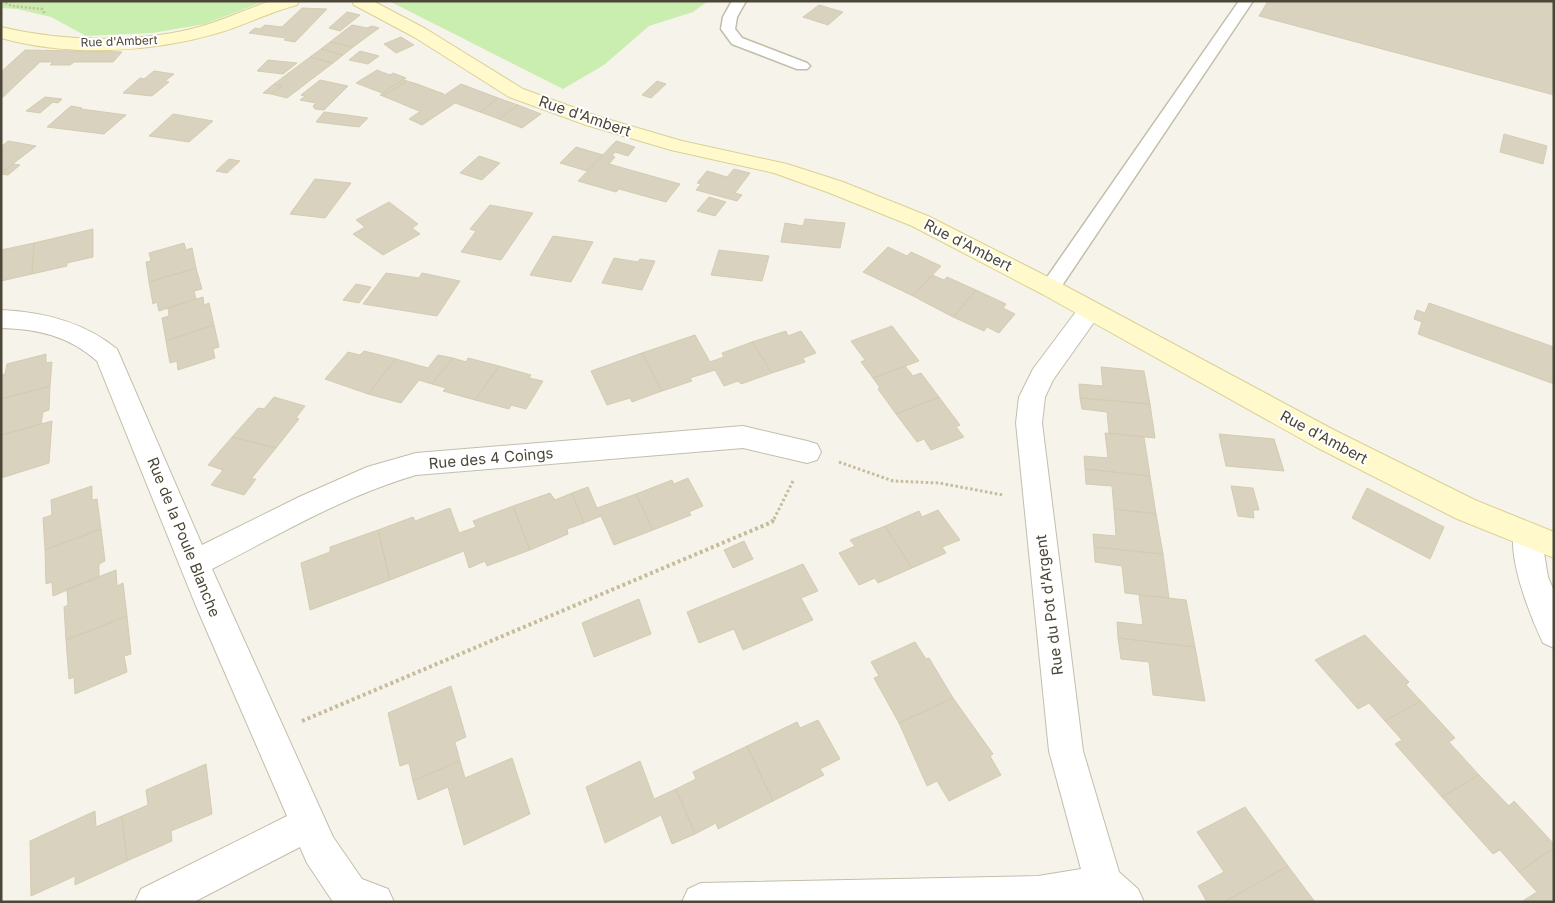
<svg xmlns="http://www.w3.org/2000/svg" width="1555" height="903" viewBox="0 0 1555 903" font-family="Inter,sans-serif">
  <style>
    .green { fill: #caedb0 }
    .building { fill: #d9d2be; stroke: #d5cbb1 }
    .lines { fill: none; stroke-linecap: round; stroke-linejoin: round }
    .lane-casing { stroke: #c3beab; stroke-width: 3 }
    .street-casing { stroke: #c3beab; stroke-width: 2 }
    .secondary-casing { stroke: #dad096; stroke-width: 2 }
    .path-far2 { stroke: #c6bc9b; stroke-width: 2.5; stroke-dasharray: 2 2; stroke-linecap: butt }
    .path-far1 { stroke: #c6bc9b; stroke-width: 3; stroke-dasharray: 2.5 2.5; stroke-linecap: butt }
    .path { stroke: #c6bc9b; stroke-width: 4; stroke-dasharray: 3 3; stroke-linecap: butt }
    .lane { fill: #fff; fill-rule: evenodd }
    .street { fill: #fff; fill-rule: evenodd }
    .secondary { fill: #fff9cb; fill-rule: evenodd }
    .labels { text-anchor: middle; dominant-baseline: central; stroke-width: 4; stroke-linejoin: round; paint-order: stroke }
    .far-street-label { font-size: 12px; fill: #4b4637; stroke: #fff }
    .street-label { font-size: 15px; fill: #4b4637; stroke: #fff }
  </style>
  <rect width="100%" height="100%" fill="#f6f4ea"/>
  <path class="green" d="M1,1H265L205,24L152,33L86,36L51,17L17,9L1,8Z
    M389,1H708L693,12L649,26L604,65L563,89Z"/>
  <path class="building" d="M1268,1H1554V95L1259,16Z
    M819,5L843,12L828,25L803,17Z
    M302,8L327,9L295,42L284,40L286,38L249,33L255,28L260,29L265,25L282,27Z
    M347,12L360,15L340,31L329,28Z
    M352,25L367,28L372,26L379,28L353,47L330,42Z
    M401,37L414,45L396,53L384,44Z
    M330,42L353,47L343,55L321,49Z
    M321,49L343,55L333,63L310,57Z
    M25,50L122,52L113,62H74L70,65H50L53,62H40L1,99V72Z
    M360,51L379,56L368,64L349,60Z
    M310,57L333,63L287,98L271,94L282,86L274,84Z
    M268,60L297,63L283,74L257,71Z
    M377,70L390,75L393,73L406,78L382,93L356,83Z
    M154,71L174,74L165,81L169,82L152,96L123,93L140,78L144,79Z
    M320,80L348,86L324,110L315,109L313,106L316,103L300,100L305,96L301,95Z
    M403,80L407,81L383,96L380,95Z
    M407,81L417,84L444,94L419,111L383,96Z
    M657,81L666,84L651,98L642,95Z
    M274,84L282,86L271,94L263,93Z
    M461,84L498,98L480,112L455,103L422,125L409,119Z
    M45,97L62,99L58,103L53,102L40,113L26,111Z
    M498,98L518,105L499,119L480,112Z
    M518,105L541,114L522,128L499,119Z
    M71,106L82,108L81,109L126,115L104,134L47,127Z
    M324,112L347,115L368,118L359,127L316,122Z
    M173,114L213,121L189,142L149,136Z
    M1504,134L1547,146L1543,164L1500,152Z
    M8,141L36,146L1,173V147Z
    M616,141L635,147L628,156L615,152L612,156L615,157L609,164L680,184L666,202L619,189L616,192L578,181Z
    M576,147L603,155L587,171L560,163Z
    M479,156L500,163L482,180L460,173Z
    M229,159L240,161L227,173L216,171Z
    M13,164L20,165L8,175L1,174Z
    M734,169L750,173L735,193L742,195L737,201L696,190L701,184L697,183L707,171L727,177Z
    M315,179L351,183L325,218L290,214Z
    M709,197L726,202L715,216L697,211Z
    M389,202L418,224L412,228L420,234L383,255L353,234L365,227L356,220Z
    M490,205L533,213L501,260L461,252L476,231L470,229Z
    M805,219L845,223L840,248L781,242L785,223L803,226Z
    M93,229V257L67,263V266L32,274L34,243Z
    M553,236L593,242L571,282L530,275Z
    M34,243L32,274L1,281V250Z
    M184,243L186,250L192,248L196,268L149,282L146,262L151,261L149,253Z
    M888,247L907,256L911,252L941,266L913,296L863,272Z
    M719,250L769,256L762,281L711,275Z
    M614,258L638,262L640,259L655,261L642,290L602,283Z
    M196,268L202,289L194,291L196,299L159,311L157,302L153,304L149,282Z
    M386,273L419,278L422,273L460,281L437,316L363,304Z
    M932,275L944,280L947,277L976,290L953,317L913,296Z
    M356,284L371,287L359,303L343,300Z
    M976,290L1006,304L1003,308L1015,314L999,333L987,327L984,331L953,317Z
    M203,297L204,305L209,303L214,325L166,341L162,318L169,316L168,308Z
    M1429,303L1554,347V384L1418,334L1422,322L1414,319L1417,310L1425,313Z
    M214,325L219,347L213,349L215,358L178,370L177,361L170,363L166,341Z
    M892,326L919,361L873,378L861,362L865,360L851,341Z
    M786,331L788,336L801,331L816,353L803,358L805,362L772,373L752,342Z
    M695,335L710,362L724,357L722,353L752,342L772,373L741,384L738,381L724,386L715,370L690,378L692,381L662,391L642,353Z
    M364,351L396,359L368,394L325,379L348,352L360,355Z
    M642,353L662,391L632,402L630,398L607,405L591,371Z
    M46,354V363L52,362L50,386L1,399V375L5,374L7,364Z
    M438,355L453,358L432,384L419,380L401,403L368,394L396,359L428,368Z
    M453,358L466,362L468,358L499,366L475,400L443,391L446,388L432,384Z
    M499,366L531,375L529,378L543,381L526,409L511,405L509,409L475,400Z
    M905,366L913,376L921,373L939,397L896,414L878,389L880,388L873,378Z
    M1101,367L1144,371L1150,404L1080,398L1079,384L1103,386Z
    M50,386L49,410L43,412L41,424L1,435V399Z
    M274,397L305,406L296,418L299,419L276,448L232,437L258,408L264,409Z
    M939,397L960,425L956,427L964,437L931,450L924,439L917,442L896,414Z
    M1080,398L1150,404L1155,438L1109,433L1107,412L1082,409Z
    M52,421L49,463L1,478V435Z
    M1105,433L1144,437L1150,476L1085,469L1084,456L1108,458Z
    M1219,434L1274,439L1284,471L1226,466Z
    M232,437L276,448L251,479H256L244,495L211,485L223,470L208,465Z
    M1085,469L1150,476L1156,514L1114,509L1112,486L1086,484Z
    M688,478L703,506L689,512L691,515L653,530L636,494L672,480L674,484Z
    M92,486V500L97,499L101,529L45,550L43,518L52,515L51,500Z
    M1231,486L1253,488L1259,510H1253L1254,518L1238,516Z
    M588,487L597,508L636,494L653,530L614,545L601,516L584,523L572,493Z
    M1367,488L1444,527L1430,559L1352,518Z
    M550,493L555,500L572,493L584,523L567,529L568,534L530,550L513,506Z
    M513,506L530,550L487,566L485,561L469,568L464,551L390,580L378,530L413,517L415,521L450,508L459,533L476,527L473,521Z
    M1114,509L1156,514L1163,554L1094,547L1093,534L1116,536Z
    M938,510L960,540L942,547L946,553L912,568L885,526L919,511L922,517Z
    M885,526L912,568L878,583L875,578L859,585L839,553L855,546L850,540Z
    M101,529L105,561L99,564V577L53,596L52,582L46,584L45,550Z
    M378,530L390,580L310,610L301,563L330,552V547Z
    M744,541L753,559L733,568L724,550Z
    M1094,547L1163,554L1169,598L1125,593L1122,566L1095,562Z
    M803,564L818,591L801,598L813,620L743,650L734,629L699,643L687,612Z
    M116,570L117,586L123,583L127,616L66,640L64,607L68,605L67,589Z
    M1139,595L1186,600L1195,647L1118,638L1117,622L1143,625Z
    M639,599L651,634L594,657L582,623Z
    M127,616L131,654L124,656L127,672L75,694L74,677L69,679L66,640Z
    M1365,635L1409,682L1406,685L1421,701L1385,721L1369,703L1358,709L1315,660Z
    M1118,638L1195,647L1205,701L1153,695L1149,662L1121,659Z
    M915,642L926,659L929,658L953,698L899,723L874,678L879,676L871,662Z
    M451,686L466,737L455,742L460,761L413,781L409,763L400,766L388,713Z
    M953,698L993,754L990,756L1001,775L949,801L937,781L927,786L899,723Z
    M1421,701L1455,738L1449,742L1479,775L1442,797L1395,744L1402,740L1385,721Z
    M818,720L840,759L820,769L824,775L773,801L747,746L797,722L800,728Z
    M747,746L773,801L718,829L716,823L695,834L676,789L696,779L693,772Z
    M512,758L530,814L464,845L448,787L418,800L413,781L460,761L465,778Z
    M640,761L654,799L676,789L695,834L672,844L661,815L605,843L586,787Z
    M206,764L212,814L171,831L172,841L127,861L122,816L148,805L146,790Z
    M1479,775L1509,806L1514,801L1554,844V848L1519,872L1500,850L1493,854L1442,797Z
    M1245,807L1288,866L1224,902H1207L1198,886L1224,872L1197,832Z
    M95,811L96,827L122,816L127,861L75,885V876L31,896L30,841Z
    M1554,848V902H1521L1537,892L1519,872Z
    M1288,866L1315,902H1224Z"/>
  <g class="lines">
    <defs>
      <path id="lane" d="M732,1H746L737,17L735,29L742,38L807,63L810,66L807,69H797L732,44L721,29L723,17Z
        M1239,1H1253L1057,293L1050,295L1043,293L1040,288L1043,283Z"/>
      <path id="street" d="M1090,302L1099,305L1102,311L1053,380L1045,397L1042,423L1083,751L1119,872L1138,889L1144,902H682L688,889L701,883L1038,876L1081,869L1049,751L1016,423L1019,397L1033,369L1081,305Z
        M1,310C44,312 84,322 117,349L202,545L299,497L367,467L416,453L743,426L807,441L817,444L821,452L817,460L807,463L743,448L416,475C344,496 278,535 212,569L333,837L362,879L388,889L394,902H333L307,863L300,847L194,902H135L141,889L287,816L196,606L97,361C69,336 38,329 1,328Z
        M1526,522L1536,526L1541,535L1548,577L1554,591V648L1543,643C1531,618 1504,551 1516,526Z"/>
      <path id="secondary" d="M271,1H299L297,5C270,12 245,25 218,33C150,53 69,57 1,38V27C64,42 143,44 206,25C228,18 249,8 271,1Z
        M352,1H373L426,29L523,89L600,117L682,141L787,164L843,182L928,216L1058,282L1334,430L1475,500L1554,532V558L1455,518L1314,446L1042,294L912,226L827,192L774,173L671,150L586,125L509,97L414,37L354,5Z"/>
    </defs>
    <use href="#lane" class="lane-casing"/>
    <use href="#street" class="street-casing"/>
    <use href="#secondary" class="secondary-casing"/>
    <path class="path-far2" d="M2,1L12,6L42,9L45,14"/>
    <path class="path-far1" d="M839,462L893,481L939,483L1003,495
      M774,519L794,479"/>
    <path class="path" d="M302,721L772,522L774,518"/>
    <use href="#lane" class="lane"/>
    <use href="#street" class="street"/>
    <use href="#secondary" class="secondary"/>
  </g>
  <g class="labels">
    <g class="far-street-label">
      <text transform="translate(119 41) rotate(-2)">Rue d'Ambert</text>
    </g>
    <g class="street-label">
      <text transform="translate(585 116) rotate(19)">Rue d'Ambert</text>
      <text transform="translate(968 245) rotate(27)">Rue d'Ambert</text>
      <text transform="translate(1324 437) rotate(28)">Rue d'Ambert</text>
      <text transform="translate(491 458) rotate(-5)">Rue des 4 Coings</text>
      <text transform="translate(184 537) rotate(68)">Rue de la Poule Blanche</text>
      <text transform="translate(1049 605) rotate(-97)">Rue du Pot d'Argent</text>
    </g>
  </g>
  <rect width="1555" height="903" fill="none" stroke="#4b4637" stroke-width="5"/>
</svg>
